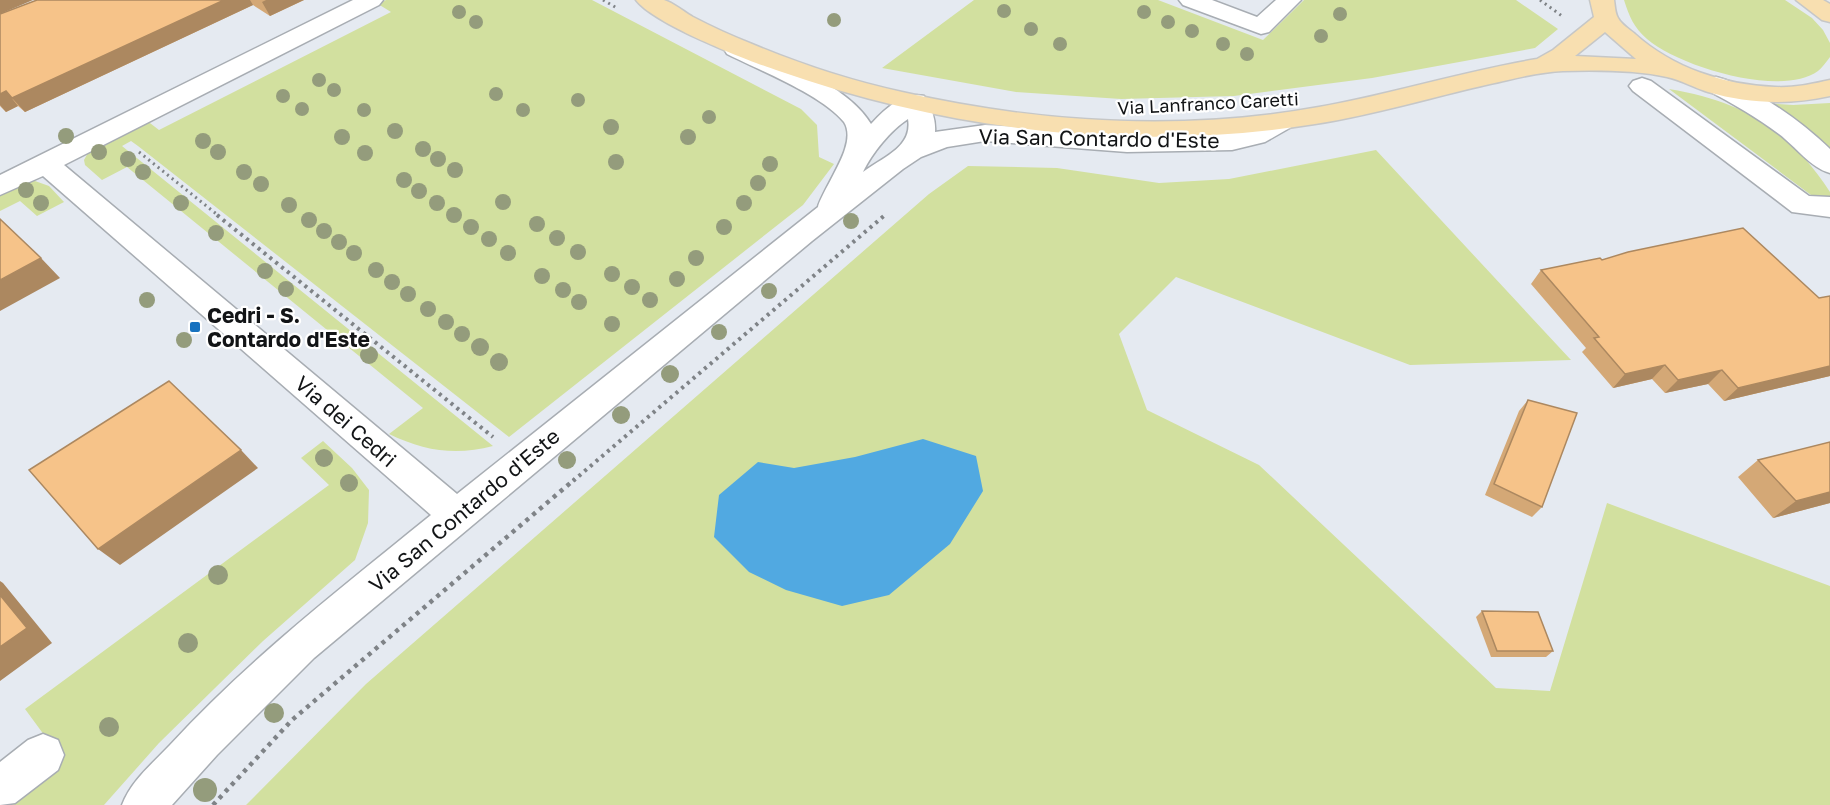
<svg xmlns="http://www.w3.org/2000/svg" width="1830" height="805" viewBox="0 0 1830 805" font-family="'Golos Text',sans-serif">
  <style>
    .green { fill: #d2e09f }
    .water { fill: #51a9e1 }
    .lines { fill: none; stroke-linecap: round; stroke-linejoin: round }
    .minor-casing { stroke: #a8adb3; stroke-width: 3 }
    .major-casing { stroke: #c6c7c7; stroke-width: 3 }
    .path-far2 { stroke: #7f8387; stroke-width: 3; stroke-dasharray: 2 4; stroke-linecap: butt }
    .path-far1 { stroke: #7f8387; stroke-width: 4; stroke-dasharray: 3 4.5; stroke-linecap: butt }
    .path { stroke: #7f8387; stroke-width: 4.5; stroke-dasharray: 4 5; stroke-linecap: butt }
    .minor { fill: #fff; fill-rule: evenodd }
    .major { fill: #f8dfb0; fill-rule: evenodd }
    .tree { fill: #949c7c }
    .wall { fill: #d4a876 }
    .shaded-wall { fill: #ac8860 }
    .building { fill: #f6c389; stroke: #ac8860; stroke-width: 1.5 }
    .poi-dot { fill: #1872bf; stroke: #fff; stroke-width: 2 }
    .labels { text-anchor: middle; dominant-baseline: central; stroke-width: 4.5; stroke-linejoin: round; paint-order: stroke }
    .far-street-label { font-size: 18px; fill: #121416; stroke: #fff }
    .street-label { font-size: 21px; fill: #121416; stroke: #fff }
    .poi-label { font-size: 21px; font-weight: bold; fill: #121416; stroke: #fff; text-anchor: start }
  </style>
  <rect width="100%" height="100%" fill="#e5eaf1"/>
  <path class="green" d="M386,0H592L801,109L817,125L819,157L834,164L803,205L509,437L138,146L131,141L122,146L493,446C456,456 424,451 389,434L423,408L127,167L102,180L85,165L84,160L89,151L146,120L159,130L391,12L378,4Z
    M974,0H1158L1263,40L1304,0H1516L1558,29L1535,48L1372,78L1234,96L1121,99L1016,92L882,68Z
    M1624,0H1785L1812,18L1823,30L1830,43V57C1826,62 1822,68 1818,71C1781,98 1678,66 1647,39C1634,28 1629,16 1624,0Z
    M1669,89C1744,102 1788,128 1830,192V199L1815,198Z
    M1764,103L1793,105L1830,103V151Z
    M1376,150L1571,360L1410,365L1176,277L1119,334L1147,410L1259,465L1496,688L1550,691L1607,503L1830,586V805H246L366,684L929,194L968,166L1057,168L1159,183L1229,179Z
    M35,181L49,186L64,202L37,216L20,201L0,211V194L28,182Z
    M323,441L352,468L369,490L368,523L355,560L263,641L159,743L104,805H2L61,758L25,709L329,485L301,458Z"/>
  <path class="water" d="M923,439L976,456L983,491L950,544L889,595L842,606L786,590L749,572L714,537L719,495L758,462L794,468L855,457Z"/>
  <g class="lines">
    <defs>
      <path id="minor" d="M353,0H383L379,5L64,165L457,494L818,207C819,199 841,164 845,149C848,140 849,130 844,122C822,95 759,70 727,54L724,49L727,44L736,42L745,44C784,63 848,85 871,124C884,110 903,91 924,96C931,107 936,119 935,132L985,125L1127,134L1232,132C1254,128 1274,109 1293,114L1297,120L1293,126L1265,142L1232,150L1127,152L985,141L947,147L921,157L903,169L812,241L314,658L217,755L172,805H122C131,781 152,764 170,745C249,659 341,588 431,515L43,176L0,195V175ZM908,119C913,147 883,157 863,172C872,153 891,130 908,119Z
        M1179,0H1212L1257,17L1276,0H1301L1269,32L1261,34L1183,5Z
        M1716,77C1754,87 1801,121 1830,149V173C1811,168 1795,146 1779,134C1756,117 1732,103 1707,90L1703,85L1707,80Z
        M1642,78L1651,81L1809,196L1830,197V217L1792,212L1633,91L1629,86L1633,81Z
        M43,734L58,740L64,755L58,770L15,803L0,805V762L28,740Z"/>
      <path id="major" d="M636,0C645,0 657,0 664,0C674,3 684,12 693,17C712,27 732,36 752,44C800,64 851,81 902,92C1038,123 1182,132 1319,107C1392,94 1464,71 1537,59L1553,50L1594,17L1590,0H1614C1615,6 1615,13 1618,18C1621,24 1629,29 1635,34C1673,68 1724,85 1775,87C1794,88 1812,84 1830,80V96C1789,105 1749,104 1708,92C1695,88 1681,80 1667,77C1635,70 1596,70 1563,71C1537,72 1514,79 1490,84C1432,97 1374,115 1315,124C1134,153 951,131 779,71C748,61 654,24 636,0ZM1605,32L1636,59L1575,56Z
        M1796,0H1823L1830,4V22L1822,20Z"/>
    </defs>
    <use href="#minor" class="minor-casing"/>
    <use href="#major" class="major-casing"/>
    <path class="path-far2" d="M603,0L617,8
      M1540,0L1562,16
      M139,152L219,216"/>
    <path class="path-far1" d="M217,215L493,437
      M573,481L885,215"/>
    <path class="path" d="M213,805L292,720L575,479"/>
    <use href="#minor" class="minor"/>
    <use href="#major" class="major"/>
  </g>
  <g class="tree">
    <circle cx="1004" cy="11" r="7"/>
    <circle cx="459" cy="12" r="7"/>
    <circle cx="1144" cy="12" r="7"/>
    <circle cx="1340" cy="14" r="7"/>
    <circle cx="834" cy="20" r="7"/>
    <circle cx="476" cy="22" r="7"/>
    <circle cx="1168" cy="22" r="7"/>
    <circle cx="1031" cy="29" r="7"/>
    <circle cx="1192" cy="31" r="7"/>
    <circle cx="1321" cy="36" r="7"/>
    <circle cx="1060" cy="44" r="7"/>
    <circle cx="1223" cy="44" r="7"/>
    <circle cx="1247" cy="54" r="7"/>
    <circle cx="319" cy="80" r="7"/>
    <circle cx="334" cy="90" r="7"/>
    <circle cx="496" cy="94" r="7"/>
    <circle cx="283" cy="96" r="7"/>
    <circle cx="578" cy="100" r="7"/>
    <circle cx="302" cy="109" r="7"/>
    <circle cx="364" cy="110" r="7"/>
    <circle cx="523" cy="110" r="7"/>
    <circle cx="709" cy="117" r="7"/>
    <circle cx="611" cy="127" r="8"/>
    <circle cx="395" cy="131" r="8"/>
    <circle cx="66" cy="136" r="8"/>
    <circle cx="342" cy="137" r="8"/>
    <circle cx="688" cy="137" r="8"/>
    <circle cx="203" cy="141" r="8"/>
    <circle cx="423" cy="149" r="8"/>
    <circle cx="99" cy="152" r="8"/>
    <circle cx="218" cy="152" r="8"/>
    <circle cx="365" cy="153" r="8"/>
    <circle cx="128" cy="159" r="8"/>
    <circle cx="438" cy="159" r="8"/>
    <circle cx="616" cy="162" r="8"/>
    <circle cx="770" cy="164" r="8"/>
    <circle cx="455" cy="170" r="8"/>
    <circle cx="143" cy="172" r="8"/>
    <circle cx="244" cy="172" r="8"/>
    <circle cx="404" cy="180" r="8"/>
    <circle cx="758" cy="183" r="8"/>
    <circle cx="261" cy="184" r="8"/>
    <circle cx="26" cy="190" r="8"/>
    <circle cx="419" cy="191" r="8"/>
    <circle cx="503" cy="202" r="8"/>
    <circle cx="41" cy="203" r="8"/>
    <circle cx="181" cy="203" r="8"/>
    <circle cx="437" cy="203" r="8"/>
    <circle cx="744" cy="203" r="8"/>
    <circle cx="289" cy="205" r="8"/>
    <circle cx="454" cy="215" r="8"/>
    <circle cx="309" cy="220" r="8"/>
    <circle cx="851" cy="221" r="8"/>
    <circle cx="537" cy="224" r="8"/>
    <circle cx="471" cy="227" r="8"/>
    <circle cx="724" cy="227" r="8"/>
    <circle cx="324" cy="231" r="8"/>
    <circle cx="216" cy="233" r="8"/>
    <circle cx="557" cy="238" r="8"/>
    <circle cx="489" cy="239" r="8"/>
    <circle cx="339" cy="242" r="8"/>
    <circle cx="578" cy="252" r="8"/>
    <circle cx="354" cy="253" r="8"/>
    <circle cx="508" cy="253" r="8"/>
    <circle cx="696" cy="258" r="8"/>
    <circle cx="376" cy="270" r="8"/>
    <circle cx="265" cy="271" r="8"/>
    <circle cx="612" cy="274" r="8"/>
    <circle cx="542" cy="276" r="8"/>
    <circle cx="677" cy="279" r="8"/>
    <circle cx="392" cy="282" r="8"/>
    <circle cx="632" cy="287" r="8"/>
    <circle cx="286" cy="289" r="8"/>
    <circle cx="563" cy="290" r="8"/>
    <circle cx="769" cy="291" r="8"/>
    <circle cx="408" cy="294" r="8"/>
    <circle cx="147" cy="300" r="8"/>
    <circle cx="650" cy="300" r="8"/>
    <circle cx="579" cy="302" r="8"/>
    <circle cx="428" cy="309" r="8"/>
    <circle cx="446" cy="322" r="8"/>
    <circle cx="612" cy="324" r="8"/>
    <circle cx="719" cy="332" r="8"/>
    <circle cx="462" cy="334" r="8"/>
    <circle cx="184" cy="340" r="8"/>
    <circle cx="480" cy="347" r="9"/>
    <circle cx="369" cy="355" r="9"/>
    <circle cx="499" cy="362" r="9"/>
    <circle cx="670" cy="374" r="9"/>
    <circle cx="621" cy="415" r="9"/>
    <circle cx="324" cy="458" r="9"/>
    <circle cx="567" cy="460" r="9"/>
    <circle cx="349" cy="483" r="9"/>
    <circle cx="218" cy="575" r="10"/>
    <circle cx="188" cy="643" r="10"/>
    <circle cx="274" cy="713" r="10"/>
    <circle cx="109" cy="727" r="10"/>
    <circle cx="205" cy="790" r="12"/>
  </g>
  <path class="wall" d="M37,0H304L270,16L253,5L25,112L18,106L6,112L0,106V14Z
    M1602,260L1819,298L1830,296V376L1724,401L1708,384L1665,393L1652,379L1613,388L1582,352L1586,348L1531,284L1541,270Z
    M1528,400L1542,507L1532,517L1485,495L1519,411Z
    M1830,442V503L1773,518L1738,477L1758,460Z
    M1482,611L1553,651L1546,657H1491L1476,617Z"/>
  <path class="shaded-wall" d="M0,0H33L0,14Z
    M224,0H250L253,5L25,112L12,98Z
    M266,0H304L270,16L262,2Z
    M6,91L18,106L6,112L0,105V94Z
    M41,258L60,278L0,311V280Z
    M1665,365L1652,379L1613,388L1625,374Z
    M1830,366V376L1724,401L1738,388Z
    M1722,370L1708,384L1665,393L1678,380Z
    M241,450L258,468L120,565L98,549Z
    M1830,492V503L1773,518L1796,501Z
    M0,581L3,583L52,643L0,681Z"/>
  <path class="building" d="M37,0H224L12,98L6,91L0,94V14Z
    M0,219L41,258L0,280Z
    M1743,228L1819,298L1830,296V366L1738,388L1722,370L1678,380L1665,365L1625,374L1594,338L1599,337L1541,270L1600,258L1602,260L1628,252Z
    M169,381L241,450L98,549L29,470Z
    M1528,400L1577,413L1542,507L1494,484Z
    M1830,442V492L1796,501L1758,460Z
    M0,595L27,628L0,647Z
    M1482,611L1538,612L1553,651H1497Z"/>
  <rect class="poi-dot" x="189" y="321" width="12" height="12" rx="3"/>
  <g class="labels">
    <g class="far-street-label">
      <text transform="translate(1208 103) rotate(-3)">Via Lanfranco Caretti</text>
    </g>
    <g class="street-label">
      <text transform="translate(1099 138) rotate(1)">Via San Contardo d'Este</text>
      <text transform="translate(346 421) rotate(41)">Via dei Cedri</text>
      <text transform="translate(464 510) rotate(-40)">Via San Contardo d'Este</text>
    </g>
    <g class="poi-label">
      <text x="207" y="315">Cedri - S.<tspan x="207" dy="24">Contardo d'Este</tspan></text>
    </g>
  </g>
</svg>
